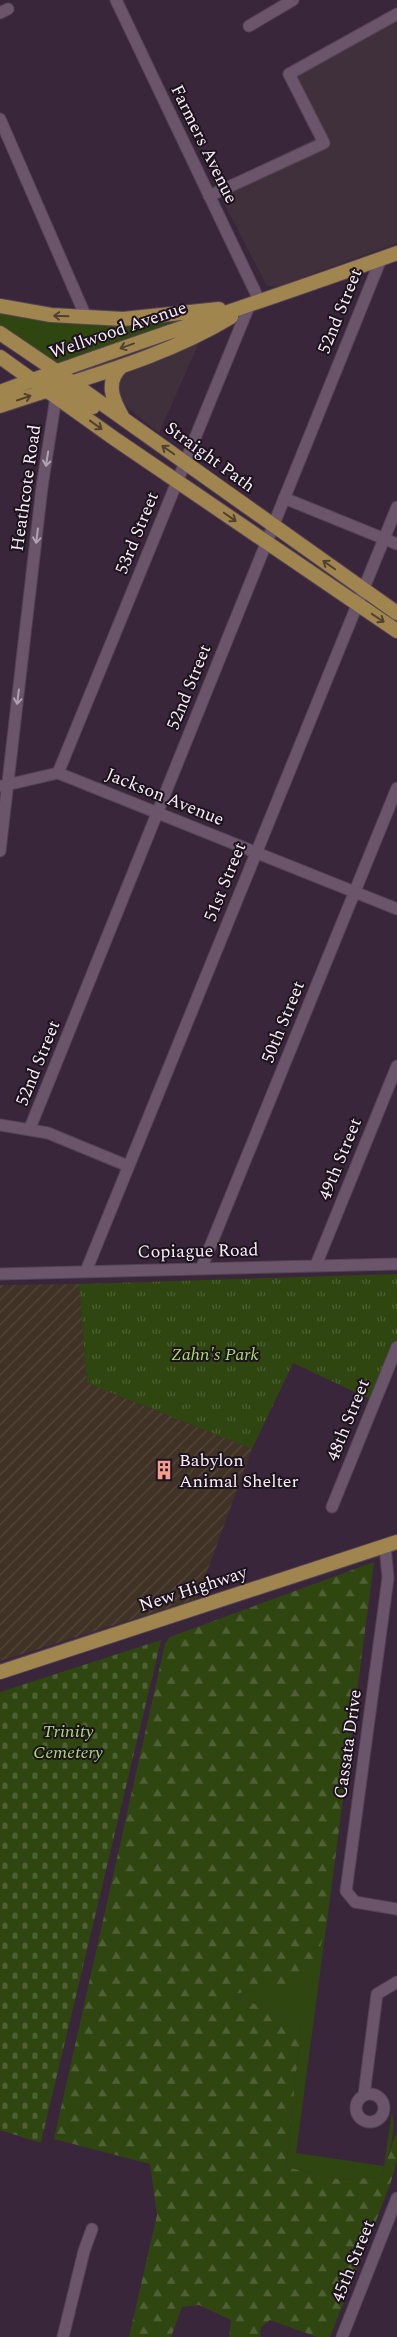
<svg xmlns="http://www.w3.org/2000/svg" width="397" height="2337" viewBox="0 0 397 2337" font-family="Spectral,serif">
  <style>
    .commercial { fill: #40303c }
    .industrial { fill: url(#industrial-furrows) }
    .grass { fill: #304610 }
    .forest { fill: url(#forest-firs) }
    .cemetery { fill: url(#cemetery-stones) }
    .park { fill: url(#park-tufts) }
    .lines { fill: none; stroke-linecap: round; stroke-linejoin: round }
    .minor-casing { stroke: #545; stroke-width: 13 }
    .major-casing { stroke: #545; stroke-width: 16 }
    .minor { stroke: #6b556b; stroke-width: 11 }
    .major { stroke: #a0864e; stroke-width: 14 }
    .oneway { stroke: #514130 }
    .oneway2 { stroke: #b2a1b2 }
    .labels { text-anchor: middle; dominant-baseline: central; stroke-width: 4; stroke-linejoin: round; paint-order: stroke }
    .street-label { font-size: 18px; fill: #faedfa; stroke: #1c131c }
    .park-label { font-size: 18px; font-style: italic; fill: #aadc6d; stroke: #1c131c }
    .poi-label { font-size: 18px; fill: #faedfa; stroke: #1c131c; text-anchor: start }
  </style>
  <defs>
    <pattern id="industrial-furrows" width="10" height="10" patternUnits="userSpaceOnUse" patternTransform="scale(1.25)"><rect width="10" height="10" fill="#413226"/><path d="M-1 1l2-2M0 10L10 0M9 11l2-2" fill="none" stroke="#54463c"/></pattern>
    <pattern id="forest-firs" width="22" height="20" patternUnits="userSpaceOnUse" patternTransform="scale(1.25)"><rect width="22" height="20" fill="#304610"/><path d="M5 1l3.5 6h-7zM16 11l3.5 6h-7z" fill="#4f6134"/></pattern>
    <pattern id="cemetery-stones" width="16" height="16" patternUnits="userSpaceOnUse" patternTransform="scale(1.25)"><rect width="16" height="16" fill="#304610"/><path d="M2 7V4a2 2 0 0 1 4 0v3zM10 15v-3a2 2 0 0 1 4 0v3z" fill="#4f6134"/></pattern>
    <pattern id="park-tufts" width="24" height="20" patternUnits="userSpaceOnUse" patternTransform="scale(1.25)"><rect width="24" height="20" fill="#304610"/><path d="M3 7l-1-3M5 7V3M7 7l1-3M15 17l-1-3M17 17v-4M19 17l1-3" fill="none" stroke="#4f6134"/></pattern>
  </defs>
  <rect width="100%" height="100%" fill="#3a263a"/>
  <path class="commercial" d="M397,7V243L279,286H267L216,188L316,138L282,74Z
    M201,338L159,433L117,399L119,372Z"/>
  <path class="industrial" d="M79,1284L87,1383L252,1449L197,1599L0,1661V1285Z"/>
  <path class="grass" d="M0,309L198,316L56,366L0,328Z
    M327,1921L296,2153L384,2166L392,2112C397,2134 388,2156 381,2177L342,2180L286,2167L301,2028L274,2010L227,1995L269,1988L313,1966Z"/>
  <path class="forest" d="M374,1562L327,1921C323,1935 320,1953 313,1966C300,1990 252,1989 228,1995L274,2010L301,2028L286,2167L342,2180L381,2177L397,2131V2161L390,2185L330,2337H317L270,2320L261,2327L260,2337H229L231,2320L199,2305L182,2307L171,2337H129L157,2215L150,2164L54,2139L165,1644L170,1637Z"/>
  <path class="cemetery" d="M161,1640L41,2142V2143L0,2130V1692Z"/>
  <path class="park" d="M397,1274V1338L372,1400L293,1363L252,1449L87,1383L79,1284Z"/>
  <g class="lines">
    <defs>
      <path id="minor" d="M116,0L260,302
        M0,13L8,9
        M249,26L293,0
        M0,119L86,317
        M209,196L324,143L289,74L397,14
        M284,498L397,544
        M58,773L249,306
        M2,786L58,773L397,909
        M0,851L42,487L56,397
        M0,1125L48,1133L128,1166
        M30,1128L381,259
        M316,1265L397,1066
        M201,1269L397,788
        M86,1271L397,507
        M0,1274L397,1264
        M332,1507L397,1347
        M385,1546L388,1578L346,1891L355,1902L397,1909
        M356 2108a14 14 0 1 1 28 0a14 14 0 1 1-28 0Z
        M364,2095L377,1994L397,1982
        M63,2337L84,2251L92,2229
        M342,2337L397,2198"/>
      <path id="major" d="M0,306L51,315L123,319L219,309
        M0,333L56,371L397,613
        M0,357L115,439L397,631
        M54,384L93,407
        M0,392C132,343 265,301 397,253
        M0,406C78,379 160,360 231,317
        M122,416C112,399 105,381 122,366
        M0,1672L397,1542"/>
    </defs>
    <use href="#minor" class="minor-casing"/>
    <use href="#major" class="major-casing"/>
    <use href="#minor" class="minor"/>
    <use href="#major" class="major"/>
  </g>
  <defs><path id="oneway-shaft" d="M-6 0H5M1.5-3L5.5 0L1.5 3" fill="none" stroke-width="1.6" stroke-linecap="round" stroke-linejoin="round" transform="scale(1.25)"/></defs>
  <g class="oneway">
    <use href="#oneway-shaft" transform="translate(61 316) rotate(-178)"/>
    <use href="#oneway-shaft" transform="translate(127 346) rotate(160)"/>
    <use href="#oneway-shaft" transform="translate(24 398) rotate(-19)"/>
    <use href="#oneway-shaft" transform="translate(96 425) rotate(36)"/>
    <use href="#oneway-shaft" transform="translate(168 450) rotate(-145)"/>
    <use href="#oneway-shaft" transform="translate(230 517) rotate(35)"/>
    <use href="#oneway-shaft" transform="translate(329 565) rotate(-145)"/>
    <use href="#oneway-shaft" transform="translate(378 618) rotate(34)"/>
  </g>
  <g class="oneway2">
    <use href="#oneway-shaft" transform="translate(47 459) rotate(99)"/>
    <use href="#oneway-shaft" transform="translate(37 536) rotate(97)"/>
    <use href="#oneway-shaft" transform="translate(18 697) rotate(97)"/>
  </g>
  <defs>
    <symbol id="building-bare" viewBox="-9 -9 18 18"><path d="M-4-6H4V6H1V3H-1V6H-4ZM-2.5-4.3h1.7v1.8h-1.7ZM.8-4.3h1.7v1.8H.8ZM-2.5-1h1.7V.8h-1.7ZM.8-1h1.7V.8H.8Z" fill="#f59c90" stroke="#1c131c" stroke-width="2.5" paint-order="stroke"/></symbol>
  </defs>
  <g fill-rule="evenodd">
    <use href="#building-bare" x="150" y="1456" width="28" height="28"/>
  </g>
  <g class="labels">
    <g class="street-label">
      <text transform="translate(204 144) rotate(64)">Farmers Avenue</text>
      <text transform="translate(340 311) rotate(-68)">52nd Street</text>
      <text transform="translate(118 330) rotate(-19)">Wellwood Avenue</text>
      <text transform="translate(210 457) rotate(36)">Straight Path</text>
      <text transform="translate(26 488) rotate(-82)">Heathcote Road</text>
      <text transform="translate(137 533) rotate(-68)">53rd Street</text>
      <text transform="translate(189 687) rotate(-68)">52nd Street</text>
      <text transform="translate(165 797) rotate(22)">Jackson Avenue</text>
      <text transform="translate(225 882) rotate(-68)">51st Street</text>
      <text transform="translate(283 1022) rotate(-68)">50th Street</text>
      <text transform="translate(38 1063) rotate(-68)">52nd Street</text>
      <text transform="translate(340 1159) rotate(-68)">49th Street</text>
      <text transform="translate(198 1251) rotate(-1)">Copiague Road</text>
      <text transform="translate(348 1420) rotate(-68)">48th Street</text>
      <text transform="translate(193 1589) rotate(-18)">New Highway</text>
      <text transform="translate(348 1744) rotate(-82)">Cassata Drive</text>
      <text transform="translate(353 2261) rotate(-68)">45th Street</text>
    </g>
    <g class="park-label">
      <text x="215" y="1354">Zahn's Park</text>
      <text x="68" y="1731">Trinity<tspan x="68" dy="21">Cemetery</tspan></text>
    </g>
    <g class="poi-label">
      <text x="179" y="1460">Babylon<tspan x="179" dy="21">Animal Shelter</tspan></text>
    </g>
  </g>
</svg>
